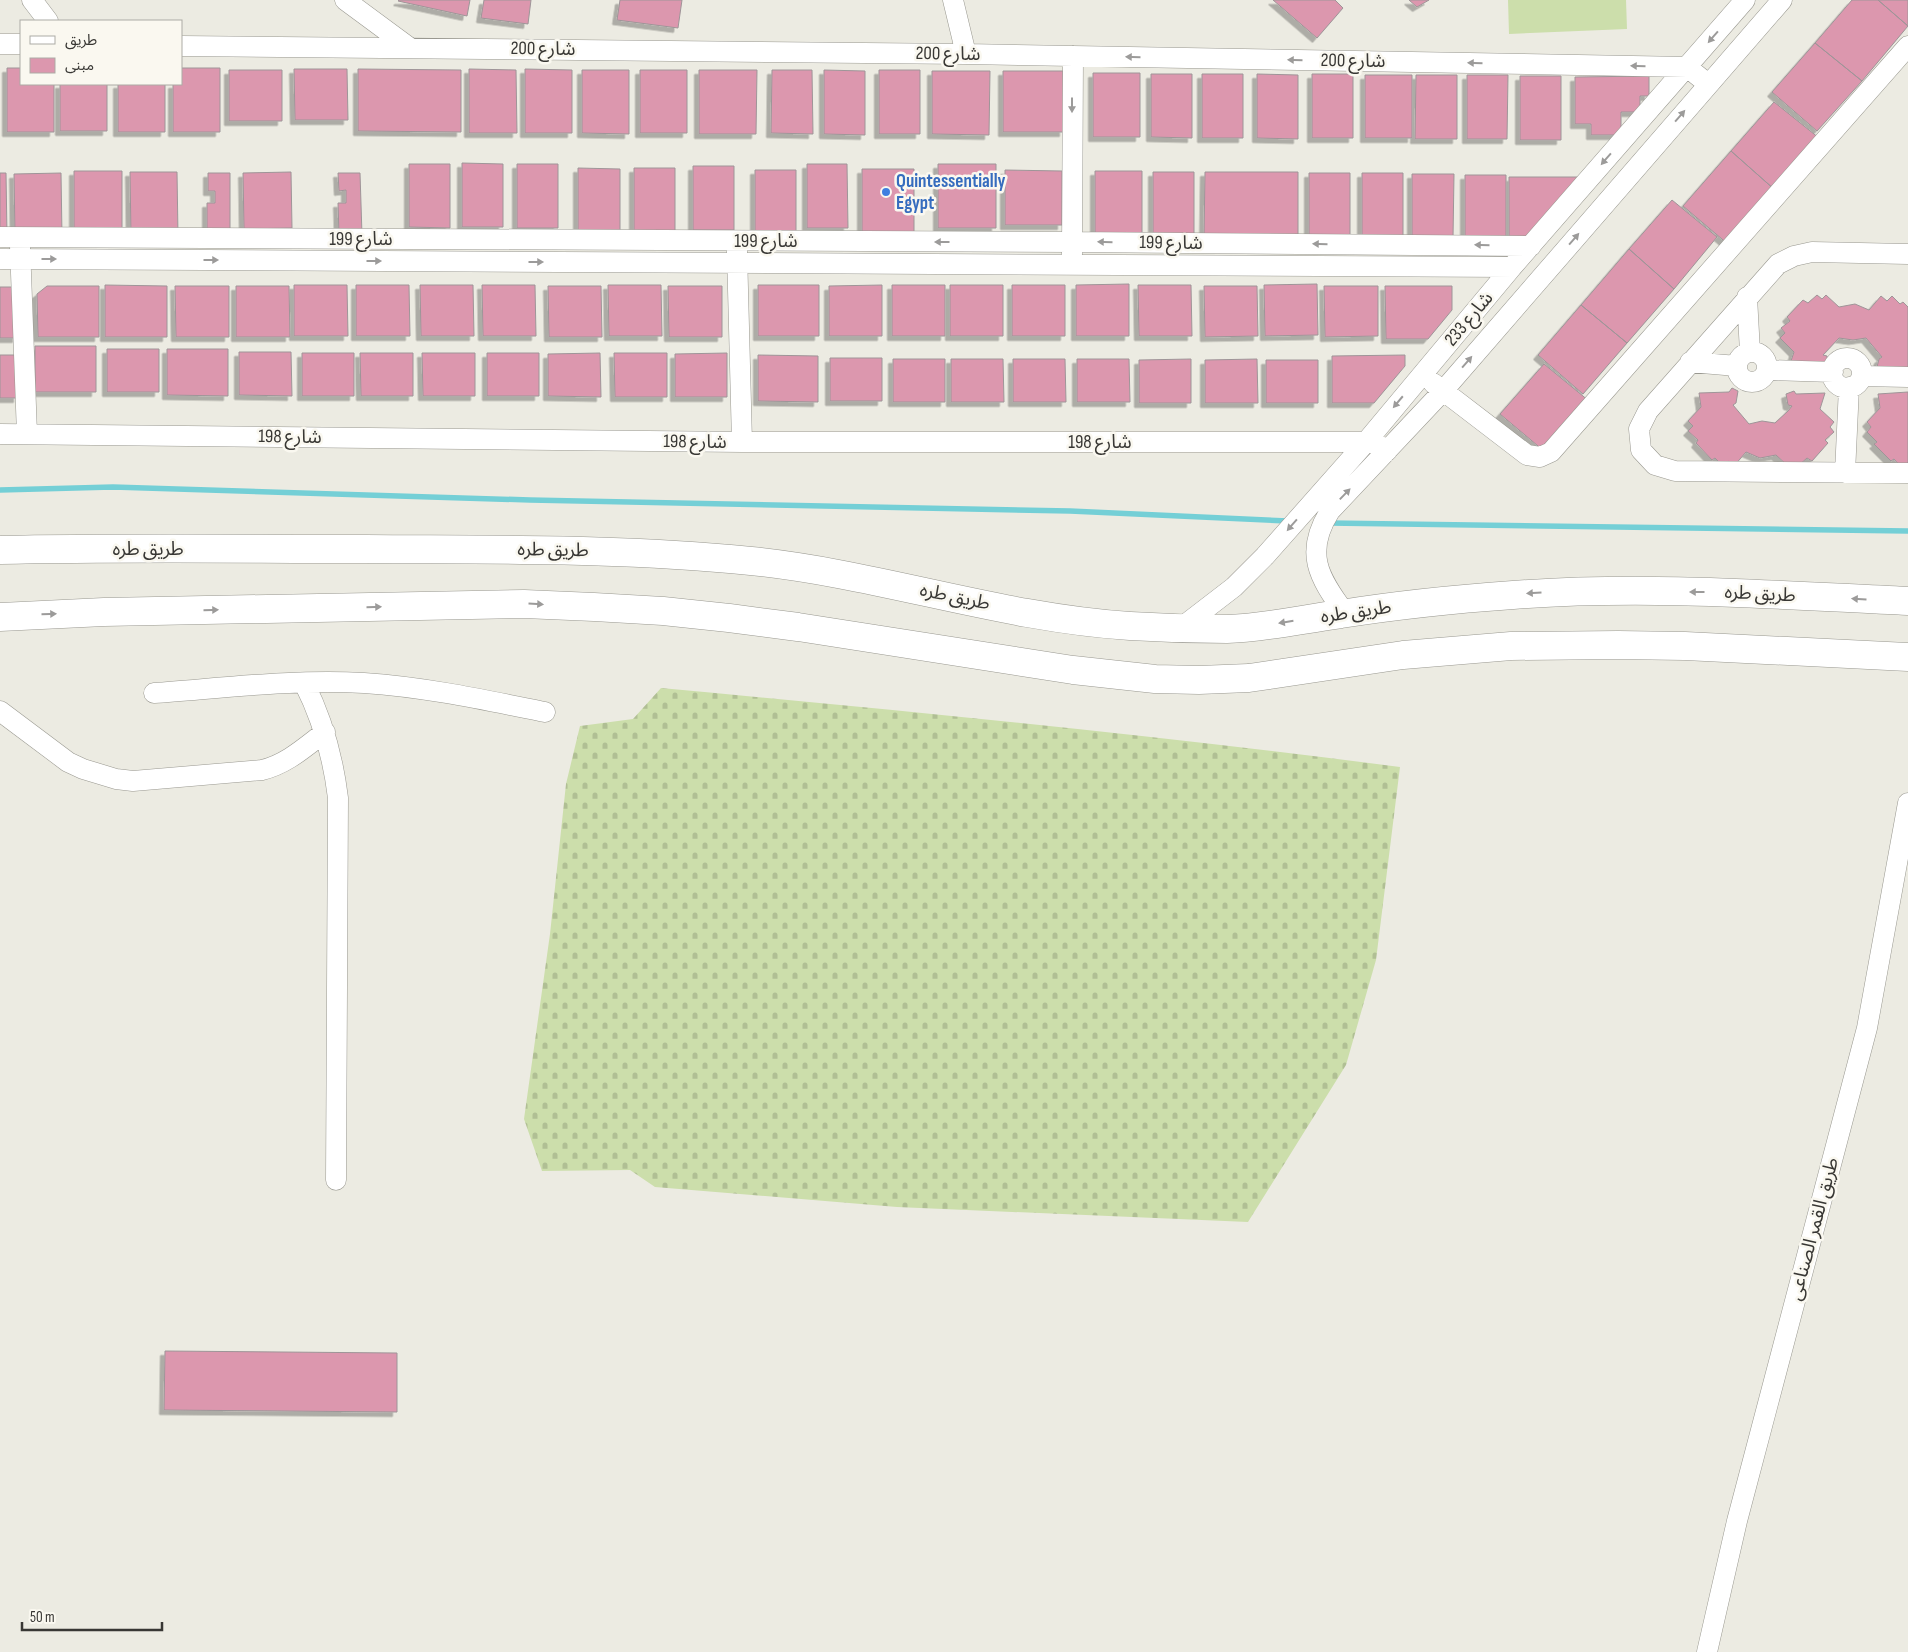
<svg xmlns="http://www.w3.org/2000/svg" width="1908" height="1652" viewBox="0 0 1908 1652" font-family="'Sofia Sans Condensed','Noto Sans Arabic',sans-serif">
  <style>
    .cemetery { fill: url(#cemetery-stones) }
    .garden { fill: #ccdeab }
    .lines { fill: none; stroke-linecap: round; stroke-linejoin: round }
    .stream { stroke: #74cfd6; stroke-width: 5.5 }
    .building { fill: #dc97ae; stroke: #9e9598; filter: url(#shadow) }
    .street-casing { stroke: #999890; stroke-width: 21 }
    .secondary-casing { stroke: #999890; stroke-width: 29 }
    .street { stroke: #fff; stroke-width: 20 }
    .secondary { stroke: #fff; stroke-width: 28 }
    .oneway { fill: #9c9b9a }
    .shop-dot { fill: #3f7fe0; stroke: #faf8f0; stroke-width: 2 }
    .labels { text-anchor: middle; dominant-baseline: central; stroke-width: 5; stroke-linejoin: round; paint-order: stroke }
    .street-label { font-size: 19px; fill: #383734; stroke: #faf8f0 }
    .shop-label { font-size: 19px; font-weight: bold; fill: #366cbe; stroke: #faf8f0; text-anchor: start }
  </style>
  <defs>
    <pattern id="cemetery-stones" width="16" height="16" patternUnits="userSpaceOnUse" patternTransform="scale(1.25)"><rect width="16" height="16" fill="#ccdeab"/><path d="M2 7V4a2 2 0 0 1 4 0v3zM10 15v-3a2 2 0 0 1 4 0v3z" fill="#b0bf94"/></pattern>
    <filter id="shadow"><feDropShadow dx="-4.5" dy="4.5" stdDeviation="0" flood-color="#0004"/></filter>
  </defs>
  <rect width="100%" height="100%" fill="#ecebe2"/>
  <path class="cemetery" d="M661,688C908,711 1154,735 1400,767L1376,960L1346,1065L1248,1222L897,1207L655,1187L630,1170L542,1171L524,1119L550,934L566,784L580,726L633,719Z"/>
  <path class="garden" d="M1508,0H1626L1627,29L1509,34Z"/>
  <g class="lines">
    <path class="stream" d="M0,490L113,487L530,500L1070,511L1288,521
      M1328,523L1908,531"/>
  </g>
  <path class="building" d="M399,0H470L467,16L398,1Z
    M484,0H531L528,24L481,18Z
    M620,0H682L678,28L617,20Z
    M1273,0H1335L1343,8L1317,38Z
    M1409,0H1429L1417,7Z
    M1852,0H1878L1908,26L1862,81L1815,43Z
    M1878,0H1908V26Z
    M1815,43L1862,81L1817,131L1772,92Z
    M7,68H21V84H54V132H7Z
    M181,68H220V132H173V84H181Z
    M294,69H347L348,120H295Z
    M358,69L461,70V132L358,131Z
    M469,69L516,70L517,133H469Z
    M525,69L572,70V133H525Z
    M229,70H282V121H229Z
    M582,70H629V134L582,133Z
    M640,70H687V133H640Z
    M699,70H757L756,134H699Z
    M772,70H812L813,134L771,133Z
    M824,70L865,71V135L824,134Z
    M879,70H920V134H879Z
    M932,71H990L989,135L932,134Z
    M1003,71H1063L1064,132H1003Z
    M1093,73H1140V137H1093Z
    M1151,74H1192V138L1151,137Z
    M1202,74H1243V138H1202Z
    M1257,74L1298,75V139L1257,138Z
    M1312,74H1353V138H1312Z
    M1365,75H1412V138H1365Z
    M1416,75H1457V139H1415Z
    M1467,75H1508L1507,139H1467Z
    M1520,76H1561V140H1520Z
    M1649,76V96H1640V112H1621V135H1591V124H1575V77Z
    M60,84H107V131H60Z
    M118,84H165V132H118Z
    M1774,102L1819,138L1775,190L1731,151Z
    M1731,151L1775,190L1729,245L1683,206Z
    M462,163L503,164V227H462Z
    M409,164H450V228L409,227Z
    M517,164H558V228H517Z
    M807,164H847L848,228H807Z
    M938,164H996V228H938Z
    M693,166H734V230H693Z
    M578,168L620,169V232H578Z
    M634,168H675V232H634Z
    M862,169H914V232H862Z
    M755,170H796V234H755Z
    M1005,170L1062,171V225H1005Z
    M74,171H122V236H74Z
    M1095,171H1142V235H1095Z
    M130,172H177L178,236L131,237Z
    M291,172L292,228L244,229L243,173Z
    M1153,172H1194V236L1153,235Z
    M1205,172H1298V238L1204,236Z
    M0,173H6L7,236H0Z
    M61,173L62,236H15L14,174Z
    M208,173H230V235H207V203H215V191H208Z
    M338,173H360L362,235H339L338,203H346V190L339,191Z
    M1309,173H1350V237H1309Z
    M1362,173H1403V238L1362,237Z
    M1412,174H1454L1453,238H1412Z
    M1465,175H1506V239H1465Z
    M1509,177H1586L1533,239L1509,237Z
    M1672,200L1717,237L1674,289L1629,249Z
    M1629,249L1674,289L1627,343L1581,305Z
    M1129,284V336H1076V285Z
    M1317,284L1318,335L1265,336L1264,285Z
    M105,285L167,286V337H105Z
    M294,285H347L348,336H294Z
    M356,285H409L410,336H356Z
    M420,285H473L474,336H421Z
    M482,285H535L536,336H483Z
    M608,285H661L662,336H609Z
    M758,285H819V336H758Z
    M882,285V336H829V286Z
    M892,285H945V336H892Z
    M950,285H1003V336H950Z
    M1012,285H1065V336H1012Z
    M1138,285H1191L1192,336H1139Z
    M47,286H99V337H38L37,294Z
    M175,286H229V337H176Z
    M236,286H289L290,337H236Z
    M548,286H601L602,337H549Z
    M668,286H722V337H669Z
    M1204,286H1257L1258,336L1205,337Z
    M1324,286H1378V336L1325,337Z
    M1385,286H1452V310L1428,339H1386Z
    M0,287H17V338H0Z
    M1817,295L1822,299L1826,295L1839,307L1855,304L1869,310L1881,296L1887,301L1892,296L1900,304L1903,302L1908,307V369L1876,371L1879,359L1882,357L1866,338L1853,340L1839,338L1823,355L1827,356L1828,367H1789L1794,352L1780,338L1785,333L1781,328L1790,321L1787,317L1803,300L1808,303Z
    M1581,305L1627,343L1583,394L1538,355Z
    M35,346H96V392H35Z
    M107,349H159V392H107Z
    M167,349H228V396L167,395Z
    M239,352H291L292,396L239,395Z
    M302,353H354V396H302Z
    M360,353H413V396H361Z
    M422,353H475V396H423Z
    M487,353H539V396H487Z
    M600,353L601,397L548,396V354Z
    M614,353H667V397H615Z
    M727,353V397H675V354Z
    M0,355H18V398H0Z
    M758,355L818,356V402L758,401Z
    M1405,355V366L1374,403H1332V356Z
    M830,358H882V401H830Z
    M893,359H945V402H893Z
    M951,359H1003L1004,402H951Z
    M1013,359H1065L1066,402H1013Z
    M1077,359H1129L1130,402H1077Z
    M1191,359V403H1139V360Z
    M1257,359L1258,403H1205V360Z
    M1266,360H1318V403H1266Z
    M1544,364L1589,401L1544,451L1500,414Z
    M1732,388L1738,391L1736,403L1733,405L1749,424L1762,421L1775,423L1788,411L1792,406L1788,405L1786,394L1794,391L1796,394L1825,393L1820,409L1834,422L1830,427L1834,432L1825,440L1828,443L1812,461L1807,458L1798,466L1789,467L1776,455L1760,458L1746,452L1734,466L1728,461L1723,466L1715,458L1712,460L1696,443L1698,440L1688,431L1693,426L1688,421L1701,407L1699,393L1729,392Z
    M1908,392V463L1901,467L1894,459L1891,461L1874,444L1877,442L1867,432L1871,427L1867,422L1880,408L1878,394Z
    M165,1351L397,1353V1412L164,1410Z"/>
  <g class="lines">
    <defs>
      <path id="street" d="M32,0L48,21
        M345,0L410,48
        M953,0L966,54
        M0,44H21
        M181,46L966,54L1687,67L1708,84
        M0,237L1072,242L1531,246
        M20,246L27,434
        M737,251L742,442
        M1072,254L1073,56
        M1908,254L1812,252L1794,256L1778,264L1648,411L1639,429L1641,450L1655,465L1675,471L1908,473
        M0,259L1512,267
        M1747,297L1750,352
        M1737 367a15 15 0 1 1 30 0a15 15 0 1 1-30 0Z
        M1832 373a15 15 0 1 1 30 0a15 15 0 1 1-30 0Z
        M1690,362L1737,366
        M1767,370L1833,372
        M1862,376L1908,377
        M1433,383L1527,455L1540,457L1551,452L1908,46
        M0,434L742,442H1366L1377,444L1387,451
        M1845,473L1849,387
        M1345,613C1318,577 1304,552 1330,511L1443,391L1782,0
        M1182,627L1234,587L1265,556L1366,442L1512,267L1745,0
        M304,683C323,720 333,757 338,798L336,1180
        M154,693C223,688 295,679 364,683C425,687 485,700 545,712
        M0,711L68,762L83,769L116,779L133,781L262,770C287,764 305,747 325,732
        M1707,1652L1737,1521L1867,1028L1908,803"/>
      <path id="secondary" d="M0,550C122,547 244,549 366,549C495,550 623,548 751,561C879,574 1002,618 1130,626C1162,628 1195,629 1227,629C1265,628 1303,619 1341,614C1398,605 1456,599 1513,595C1645,585 1777,595 1908,601
        M0,617L104,612L524,604L594,607L663,611L729,618L798,627L1073,670L1155,679L1199,680L1249,678L1403,655L1511,646L1618,645L1685,646L1908,657"/>
    </defs>
    <use href="#street" class="street-casing"/>
    <use href="#secondary" class="secondary-casing"/>
    <use href="#street" class="street"/>
    <use href="#secondary" class="secondary"/>
  </g>
  <defs><path id="oneway-solid" d="M-6-.8H1V-3.2L6.5 0L1 3.2V.8H-6Z" transform="scale(1.25)"/></defs>
  <g class="oneway">
    <use href="#oneway-solid" transform="translate(1713 37) rotate(131)"/>
    <use href="#oneway-solid" transform="translate(1133 57) rotate(-179)"/>
    <use href="#oneway-solid" transform="translate(1295 60) rotate(-179)"/>
    <use href="#oneway-solid" transform="translate(1475 63) rotate(-179)"/>
    <use href="#oneway-solid" transform="translate(1638 66) rotate(-179)"/>
    <use href="#oneway-solid" transform="translate(1072 105) rotate(90)"/>
    <use href="#oneway-solid" transform="translate(1680 116) rotate(-49)"/>
    <use href="#oneway-solid" transform="translate(1606 159) rotate(131)"/>
    <use href="#oneway-solid" transform="translate(1574 239) rotate(-49)"/>
    <use href="#oneway-solid" transform="translate(942 242) rotate(-180)"/>
    <use href="#oneway-solid" transform="translate(1105 242) rotate(-179)"/>
    <use href="#oneway-solid" transform="translate(1320 244) rotate(-179)"/>
    <use href="#oneway-solid" transform="translate(1482 245) rotate(-179)"/>
    <use href="#oneway-solid" transform="translate(49 259)"/>
    <use href="#oneway-solid" transform="translate(211 260)"/>
    <use href="#oneway-solid" transform="translate(374 261)"/>
    <use href="#oneway-solid" transform="translate(536 262)"/>
    <use href="#oneway-solid" transform="translate(1467 362) rotate(-49)"/>
    <use href="#oneway-solid" transform="translate(1398 402) rotate(130)"/>
    <use href="#oneway-solid" transform="translate(1345 494) rotate(-46)"/>
    <use href="#oneway-solid" transform="translate(1292 525) rotate(131)"/>
    <use href="#oneway-solid" transform="translate(1697 592) rotate(-180)"/>
    <use href="#oneway-solid" transform="translate(1534 593) rotate(177)"/>
    <use href="#oneway-solid" transform="translate(1859 599) rotate(-177)"/>
    <use href="#oneway-solid" transform="translate(536 604) rotate(3)"/>
    <use href="#oneway-solid" transform="translate(374 607) rotate(-1)"/>
    <use href="#oneway-solid" transform="translate(211 610) rotate(-1)"/>
    <use href="#oneway-solid" transform="translate(49 614) rotate(-2)"/>
    <use href="#oneway-solid" transform="translate(1286 622) rotate(171)"/>
  </g>
  <circle class="shop-dot" cx="886" cy="192" r="5"/>
  <g class="labels">
    <g class="street-label">
      <text transform="translate(543 49) rotate(1)">شارع 200</text>
      <text transform="translate(948 54) rotate(1)">شارع 200</text>
      <text transform="translate(1353 61) rotate(1)">شارع 200</text>
      <text x="361" y="239">شارع 199</text>
      <text x="766" y="241">شارع 199</text>
      <text transform="translate(1171 243) rotate(1)">شارع 199</text>
      <text transform="translate(1469 319) rotate(-50)">شارع 233</text>
      <text transform="translate(290 437) rotate(1)">شارع 198</text>
      <text transform="translate(695 442) rotate(1)">شارع 198</text>
      <text x="1100" y="442">شارع 198</text>
      <text x="148" y="549">طريق طره</text>
      <text transform="translate(553 550) rotate(1)">طريق طره</text>
      <text transform="translate(1760 594) rotate(3)">طريق طره</text>
      <text transform="translate(955 597) rotate(12)">طريق طره</text>
      <text transform="translate(1356 612) rotate(-8)">طريق طره</text>
      <text transform="translate(1814 1229) rotate(-75)">طريق القمر الصناعى</text>
    </g>
    <g class="shop-label">
      <text x="896" y="181">Quintessentially<tspan x="896" dy="22">Egypt</tspan></text>
    </g>
  </g>
  <rect x="20" y="20" width="162" height="65" fill="#faf8f0" stroke="#acaba5"/>
  <rect x="30" y="36" width="25" height="8" fill="#ffffff" stroke="#acaba5"/>
  <text x="65" y="45" font-size="15" fill="#383734">طريق</text>
  <rect x="30" y="58" width="25" height="15" fill="#dc97ae" stroke="#acaba5"/>
  <text x="65" y="70" font-size="15" fill="#383734">مبنى</text>
  <path d="M22 1622v8h140v-8" fill="none" stroke="#383734" stroke-width="2.5"/>
  <text x="30" y="1622" font-size="15" fill="#383734" stroke="#faf8f0" stroke-width="4" paint-order="stroke">50 m</text>
</svg>
